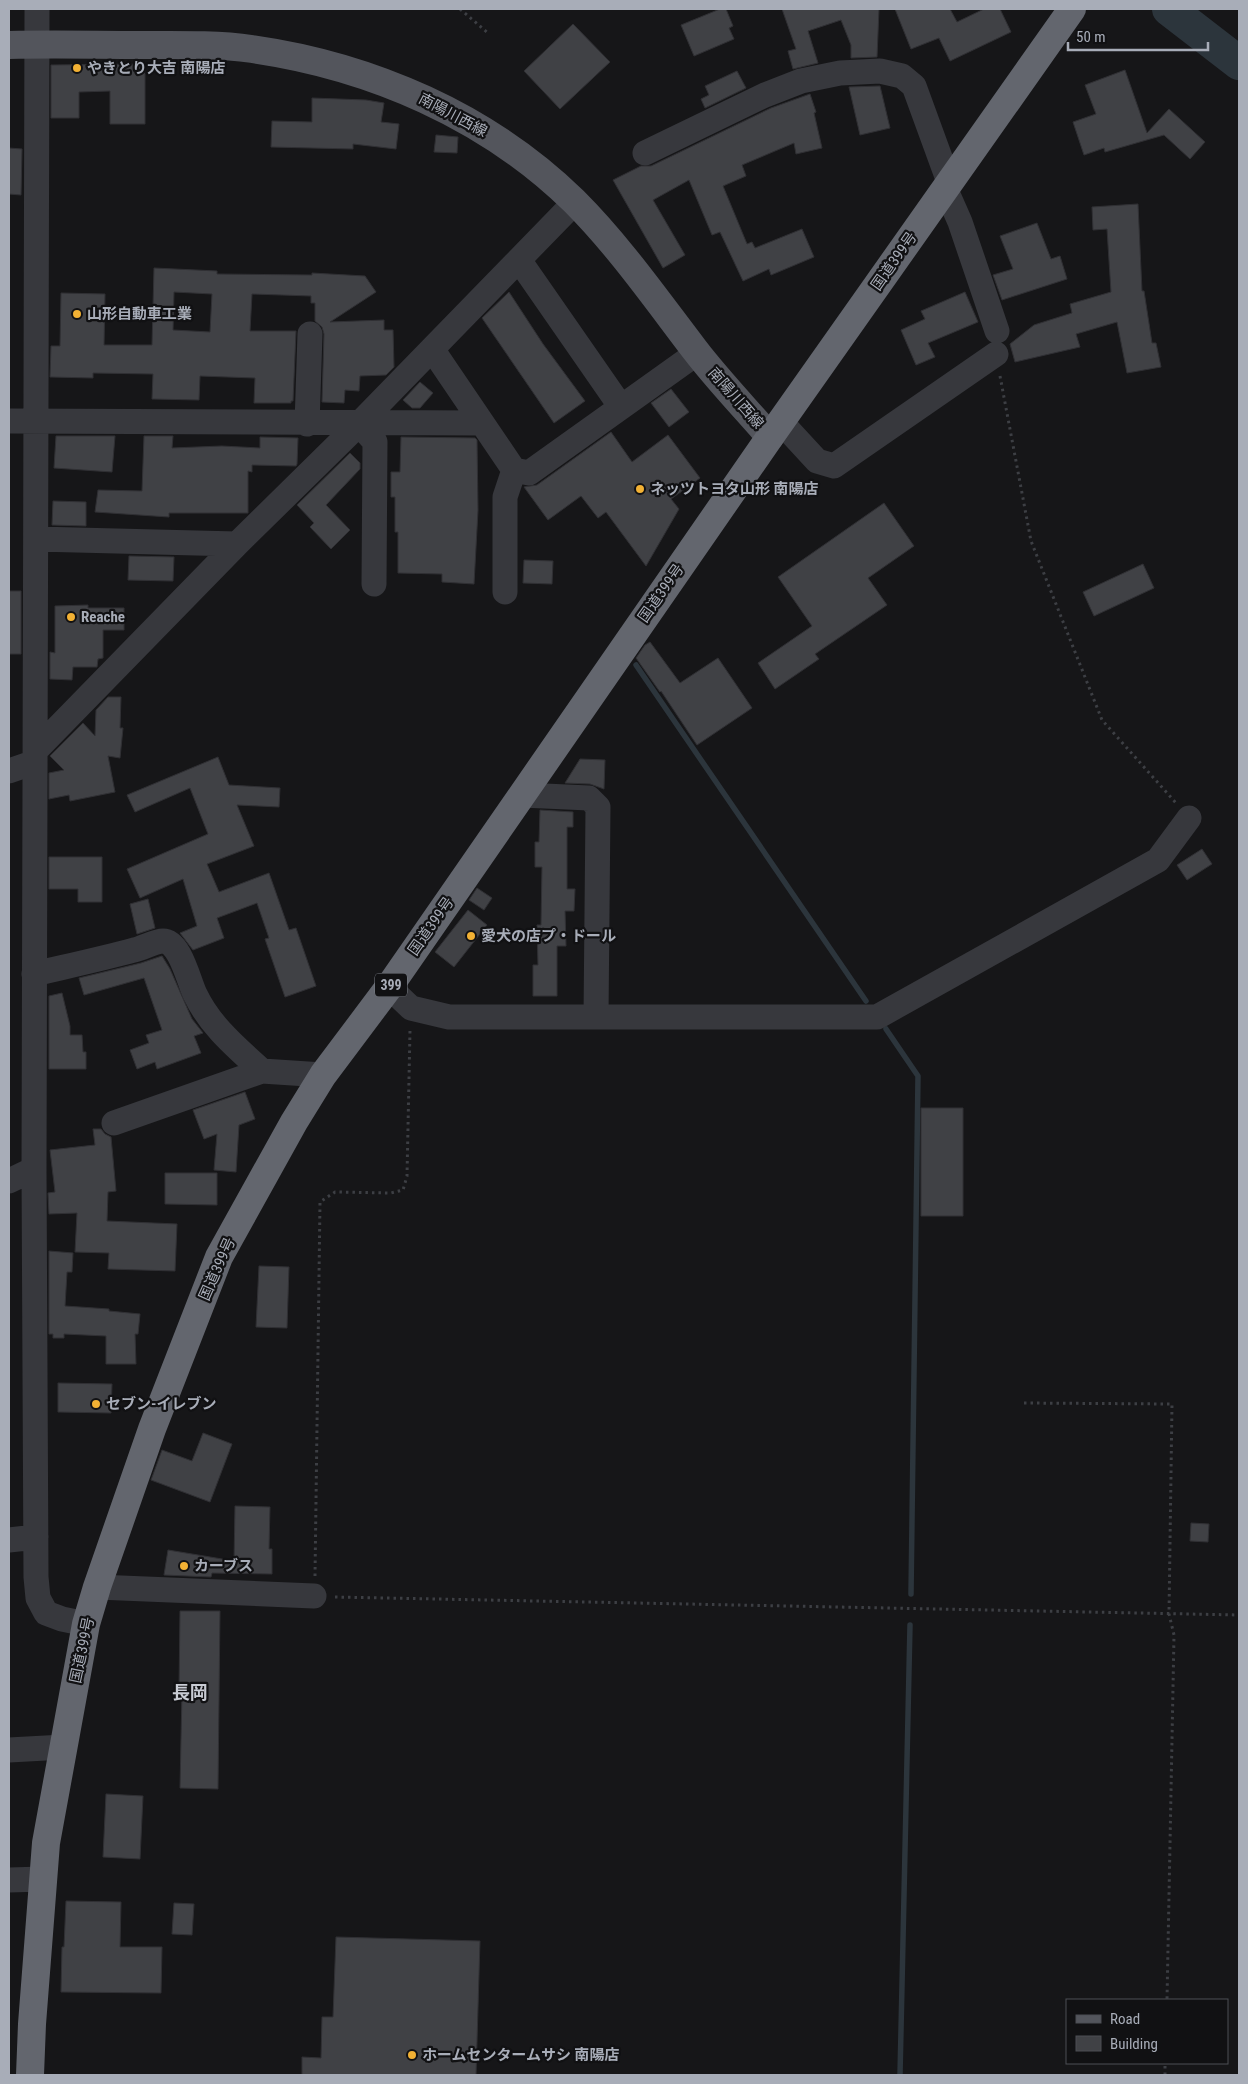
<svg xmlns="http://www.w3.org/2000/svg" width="1248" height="2084" viewBox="0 0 1248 2084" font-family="'Roboto Condensed','Noto Sans JP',sans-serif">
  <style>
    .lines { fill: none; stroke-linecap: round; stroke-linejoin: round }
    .stream { stroke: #2c353c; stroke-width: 5.5 }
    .river { stroke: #2c353c; stroke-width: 34 }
    .building { fill: #404145; stroke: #303034; fill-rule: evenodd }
    .path { stroke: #3d3f44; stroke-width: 3; stroke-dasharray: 2.5 4; stroke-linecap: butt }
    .minor { stroke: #37383d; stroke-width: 25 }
    .major { stroke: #53555c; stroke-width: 28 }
    .highway { stroke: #63666e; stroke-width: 28 }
    .poi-dot { fill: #f2b134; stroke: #111113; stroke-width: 2 }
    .labels { text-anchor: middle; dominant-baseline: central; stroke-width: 4.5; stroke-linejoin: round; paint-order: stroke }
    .shield { fill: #111113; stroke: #7b7e86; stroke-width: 1 }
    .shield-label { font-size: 14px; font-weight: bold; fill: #a8adb8 }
    .poi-label { font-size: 15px; font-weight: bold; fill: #a8adb8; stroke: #111113; text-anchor: start }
    .street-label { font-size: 15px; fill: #a8adb8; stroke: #111113 }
    .quarter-label { font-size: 18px; font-weight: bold; fill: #c9ccd4; stroke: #111113 }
  </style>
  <rect width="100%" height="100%" fill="#161618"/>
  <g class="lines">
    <path class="stream" d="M636,665L866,1001
      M886,1029L918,1076L911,1594
      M900,2075L910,1625"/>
    <path class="river" d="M1169,9L1239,63"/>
  </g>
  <path class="building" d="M720,9H726L733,26L729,28L734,39L694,56L681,25Z
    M782,9H879L877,57L851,58V45L841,20L808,31L818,63L793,69L788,51L796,49Z
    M895,9H950L957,22L984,9H1000L1011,32L950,61L939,38L911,49Z
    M573,24L610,62L560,109L524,71Z
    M145,64V124H110V91L79,92V118H51V65Z
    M1125,70L1147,133L1169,109L1205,142L1190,159L1164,135L1105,152L1104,148L1084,155L1073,122L1096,114L1085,85Z
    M737,71L746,88L705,108L701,99L709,95L705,86Z
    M880,86L890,128L860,135L849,87Z
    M810,94L816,112L814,113L822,148L796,154L794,143L742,165L746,176L723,186L747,244L752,242L755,248L802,229L814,257L771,275L769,269L743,281L720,232L712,235L689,180L653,200L685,255L663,268L613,180L641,166H651L771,108Z
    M312,98L366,100L384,103L381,122L399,124L396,149L353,144V149L271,147L272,121L312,122Z
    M436,135L458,137L457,153L434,152Z
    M9,148L22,149L21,195L9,194Z
    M1138,204L1142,291H1144L1152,343H1156L1161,367L1127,373L1117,322L1076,334L1080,347L1015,362L1010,344L1034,325L1072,313L1070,304L1111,292L1107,229L1093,230L1092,207Z
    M1037,223L1051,259L1060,256L1067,279L1002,300L993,275L1013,269L1000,236Z
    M154,268L217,271V274L312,275V273L365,276L376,292L330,322L384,320V330H393L394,367L386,375L360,376L359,391L345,390L344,403L322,402L324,334L322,327L315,321V303H311V296L252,294L250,331H296L293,401H291V403H254L255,378L200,376L199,400L152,399L153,374L93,373V378L50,377L51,346H60L61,293L105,294L104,345H152ZM174,292L212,294L210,332L173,330Z
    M509,292L543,344L585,401L554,423L482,318Z
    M965,292L978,322L928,343L935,357L916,365L901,330L925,319L921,311Z
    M420,382L433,393L420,408H412L403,400Z
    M671,389L689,412L669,427L651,403Z
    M611,432L632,462L668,435L700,478L671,499L679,509L646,566L606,512L598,518L581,496L548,520L524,487L537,485Z
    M56,436H115L112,472L54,468Z
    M144,436H173L172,448L222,446L260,448V437L298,438L297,464L296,466L252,465V472L248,471V513H169V517L95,512L98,490L142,491Z
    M401,437L475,438L477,440L478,510L474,584L442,582V574L398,573V532H395V497H391V472H400Z
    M350,453L360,463V469L326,505L350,530L331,549L310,527L314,523L297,505Z
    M53,501L86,502V526L52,525Z
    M884,503L914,546L868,578L887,605L815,654L819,659L775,689L758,663L812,626L778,577Z
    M129,556L174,557L173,581L128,580Z
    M524,560L553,561L552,584L523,583Z
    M1143,564L1154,588L1094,616L1083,592Z
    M9,591H21V654H9Z
    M88,605V608H124V630H103V658L98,659L97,667H73L72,680L50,679V652L55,653V606Z
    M650,642L680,683L718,658L752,708L697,745L661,691L660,692L636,658L645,645Z
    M108,697H121L120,728H123L120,758L108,756L115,792L70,801L69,795L49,799V773L64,770L50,756L83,723L95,736L96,710Z
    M218,757L229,785L280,788L279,807L237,805L254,846L207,864L219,892L269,873L289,930L296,928L316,986L285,997L265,939L269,938L257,903L217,918L224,938L193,950L180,933L197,926L183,879L140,898L127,869L208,834L190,788L135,812L127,795Z
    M580,759L605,760L604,789L590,784L565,783Z
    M540,810L573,812V827H567V889H575L574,911H565L566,946H557V996H533V965H538L537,925H541L542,867H535V842H539Z
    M1202,849L1212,864L1187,880L1177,865Z
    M49,857H102V902H78V889H49Z
    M477,888L492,898L484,910L469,900Z
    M148,899L155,928L137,934L130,904Z
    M468,910L487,925L454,967L435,952Z
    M162,956L170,969L192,1019L203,1033L194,1036L201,1053L157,1069L155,1062L137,1069L130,1050L149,1043L146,1035L162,1030L144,978L84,995L79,978L141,963Z
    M62,993L70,1026V1035H82L83,1052H86V1069H49V996Z
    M245,1092L255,1119L239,1125L236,1172L214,1170L217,1134L204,1139L193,1110Z
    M921,1108H963V1216H921Z
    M93,1129H101L105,1134L111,1137L116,1191L108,1192L107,1221L177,1224L175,1271L108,1269L109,1253L75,1252L77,1213L49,1214L48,1193L55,1192L50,1150L95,1145Z
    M165,1173H217V1205L165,1204Z
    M49,1251L73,1253L72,1272H67L65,1306L109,1309V1311L140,1314L138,1334H135L136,1364H106V1336L64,1334V1338H53V1334H49Z
    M259,1266L289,1267L287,1328L256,1327Z
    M58,1383L112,1384L111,1413L58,1412Z
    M203,1433L232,1444L210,1502L151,1480L162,1450L192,1461Z
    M235,1506L270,1507L269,1549H272V1574L212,1573L211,1577L164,1575L168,1550L234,1561Z
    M1191,1523L1209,1524L1208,1542L1190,1541Z
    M180,1611H220L218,1789L180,1788L182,1691H179Z
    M106,1794L143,1796L140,1859L103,1857Z
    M66,1901L121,1902L120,1947H162L161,1993L61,1992L62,1947H64Z
    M174,1903L194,1904L192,1935L172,1934Z
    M336,1937L480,1941L476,2075H302V2057L321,2058L322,2017H333Z"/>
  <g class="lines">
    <path class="path" d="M460,9L488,33
      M1000,376L1031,541L1102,720L1176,803
      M1024,1403L1172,1404L1169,1614L1174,1635L1167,2000
      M315,1576L320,1202L335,1192L391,1193L403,1190L407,1176L410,1030
      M335,1597L1239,1615
      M1165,2075V2063"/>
    <path class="minor" d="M37,9L34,1169L36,1577L38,1598L46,1613L62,1619L86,1624
      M645,153L765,95L801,81L840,73L880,71L902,76L914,86L949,182
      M945,188L960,222L997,331
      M519,260L621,407
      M432,349L514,470L529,473L697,353
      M9,421L481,423
      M781,422L817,461L834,466L996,354
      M307,424L310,334
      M359,424L375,442L374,584
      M36,539L237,544
      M505,592V497L514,470
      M36,750L237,544L359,424L575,202
      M9,771L35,762
      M522,795L589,798L598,807L596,1017
      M34,974C68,966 101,959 134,950C143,948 155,941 163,941C180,941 189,982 195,994C210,1026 237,1048 262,1071
      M389,987L411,1008L449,1017H877L1158,860L1189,818
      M114,1123L262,1071L323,1075
      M9,1181L34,1169
      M9,1540L36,1537
      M97,1587L314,1596
      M9,1750L64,1747
      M9,1880L43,1879"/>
    <path class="major" d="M9,45C53,44 97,45 142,45C178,45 215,44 252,49C371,66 487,116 574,201C619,246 656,299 695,350C718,380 745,408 770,437"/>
    <path class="highway" d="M30,2075L32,2024L46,1843L86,1624L97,1587L152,1429L219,1257L294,1122L323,1075L389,987L770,437L1072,9"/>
  </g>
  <g class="poi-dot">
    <circle cx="77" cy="68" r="5"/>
    <circle cx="77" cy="314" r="5"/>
    <circle cx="640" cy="489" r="5"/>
    <circle cx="71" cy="617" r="5"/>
    <circle cx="471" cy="936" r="5"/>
    <circle cx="96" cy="1404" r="5"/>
    <circle cx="184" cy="1566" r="5"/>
    <circle cx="412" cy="2055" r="5"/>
  </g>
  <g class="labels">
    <rect class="shield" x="375" y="973.5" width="32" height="23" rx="4"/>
    <g class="shield-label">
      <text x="391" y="985">399</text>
    </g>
    <g class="poi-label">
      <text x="87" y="68">やきとり大吉 南陽店</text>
      <text x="87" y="314">山形自動車工業</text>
      <text x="650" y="489">ネッツトヨタ山形 南陽店</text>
      <text x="81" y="617">Reache</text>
      <text x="481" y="936">愛犬の店プ・ドール</text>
      <text x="106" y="1404">セブン-イレブン</text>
      <text x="194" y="1566">カーブス</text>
      <text x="422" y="2055">ホームセンタームサシ 南陽店</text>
    </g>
    <g class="street-label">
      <text transform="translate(453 115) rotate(28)">南陽川西線</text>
      <text transform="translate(894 261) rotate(-55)">国道399号</text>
      <text transform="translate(736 398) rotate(49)">南陽川西線</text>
      <text transform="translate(661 593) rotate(-55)">国道399号</text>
      <text transform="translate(431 926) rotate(-55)">国道399号</text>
      <text transform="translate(217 1269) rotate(-66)">国道399号</text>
      <text transform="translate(82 1650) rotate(-78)">国道399号</text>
    </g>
    <g class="quarter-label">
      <text x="190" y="1692">長岡</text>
    </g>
  </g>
  <rect width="1248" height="2084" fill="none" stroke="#a8adb8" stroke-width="20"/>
  <rect x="1066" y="1999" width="162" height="65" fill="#111113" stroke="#4d4f55"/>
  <rect x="1076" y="2015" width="25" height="8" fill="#53555c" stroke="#4d4f55"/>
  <text x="1110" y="2024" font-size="15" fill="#a8adb8">Road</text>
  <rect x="1076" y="2036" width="25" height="15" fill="#404145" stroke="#4d4f55"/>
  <text x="1110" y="2049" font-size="15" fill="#a8adb8">Building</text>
  <path d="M1068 42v8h140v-8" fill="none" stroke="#a8adb8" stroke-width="2.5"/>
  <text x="1076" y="42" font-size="15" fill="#a8adb8" stroke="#111113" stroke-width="4" paint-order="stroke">50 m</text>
</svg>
